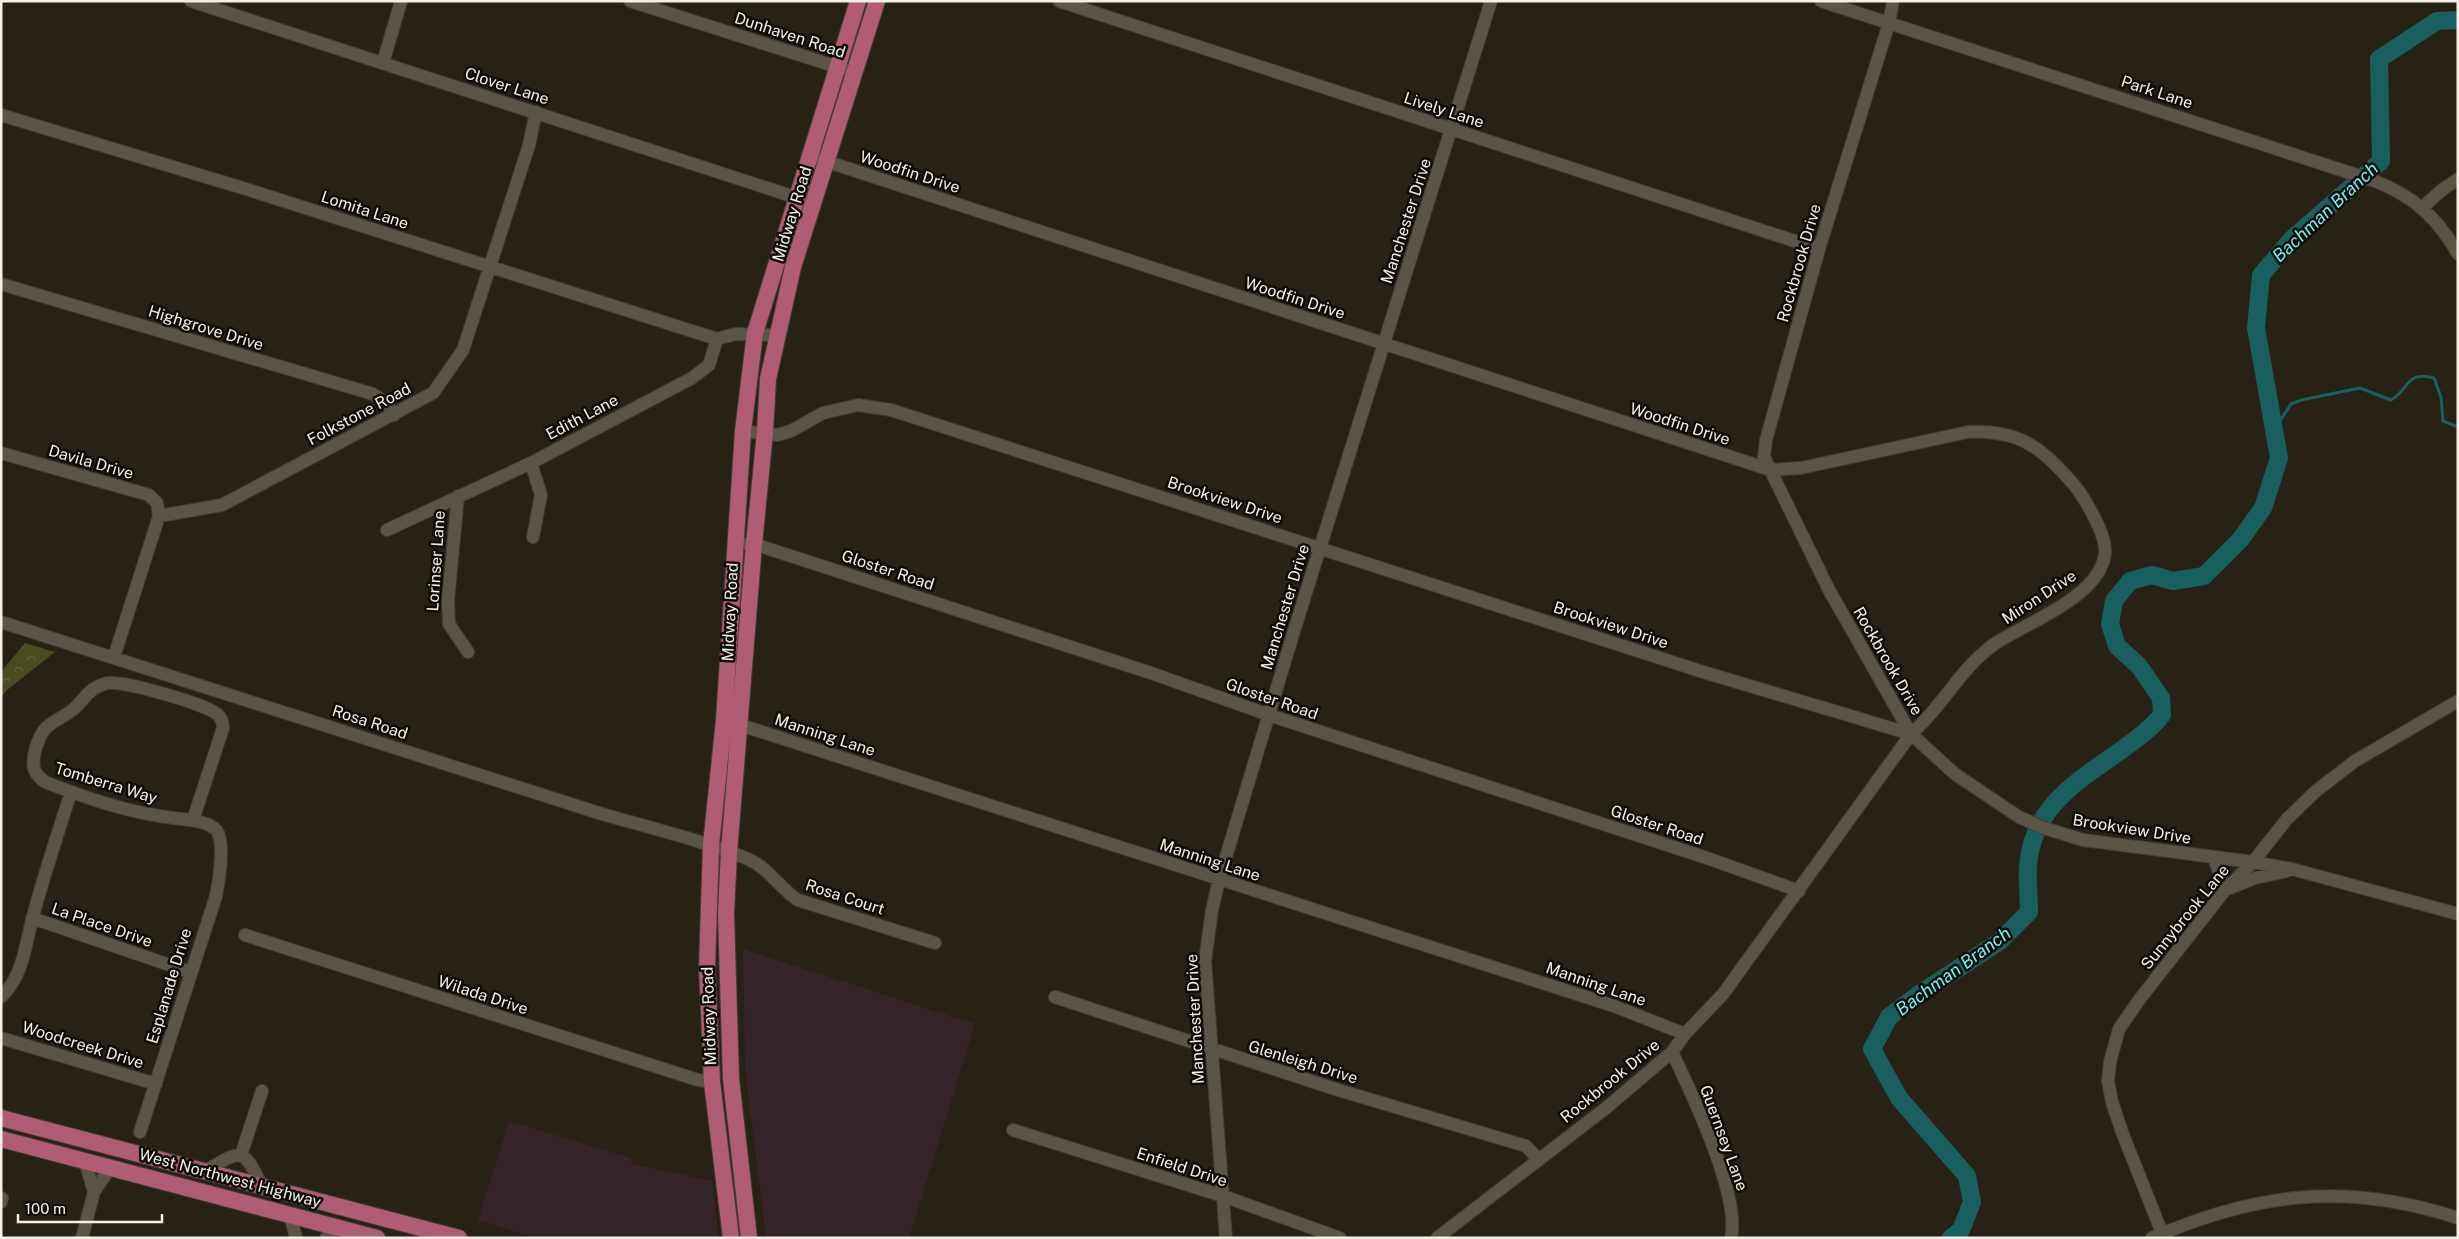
<svg xmlns="http://www.w3.org/2000/svg" width="2459" height="1239" viewBox="0 0 2459 1239" font-family="'Public Sans',sans-serif">
  <style>
    .commercial { fill: #36242b }
    .forest { fill: url(#forest-crowns) }
    .lines { fill: none; stroke-linecap: round; stroke-linejoin: round }
    .stream { stroke: #195f60; stroke-width: 3 }
    .river { stroke: #195f60; stroke-width: 18 }
    .minor-casing { stroke: #433d35; stroke-width: 14 }
    .major-casing { stroke: #433d35; stroke-width: 18 }
    .minor { stroke: #5b5547; stroke-width: 12 }
    .major { stroke: #b05c74; stroke-width: 16 }
    .labels { text-anchor: middle; dominant-baseline: central; stroke-width: 5; stroke-linejoin: round; paint-order: stroke }
    .street-label { font-size: 16px; fill: #f4f0e8; stroke: #0e0c07 }
    .water-label { font-size: 18px; font-style: italic; fill: #73f3f4; stroke: #0e0c07 }
  </style>
  <defs>
    <pattern id="forest-crowns" width="20" height="18" patternUnits="userSpaceOnUse" patternTransform="scale(1.25)"><rect width="20" height="18" fill="#494c1f"/><path d="M2 6a3 3 0 1 1 6 0M12 15a3 3 0 1 1 6 0" fill="none" stroke="#646640"/></pattern>
  </defs>
  <rect width="100%" height="100%" fill="#282216"/>
  <path class="commercial" d="M743,949L975,1024L909,1238H766L745,1067Z
    M509,1121L630,1158L632,1164L712,1181L719,1238H534L478,1220Z"/>
  <path class="forest" d="M25,643L55,652L7,690L1,697V672Z"/>
  <g class="lines">
    <path class="stream" d="M2274,430L2291,404L2301,400L2360,388L2391,400C2409,390 2406,370 2434,378L2441,397L2443,421L2458,427"/>
    <path class="river" d="M1951,1238L1961,1230L1972,1202L1967,1176L1899,1098L1872,1049L1889,1017L1918,995L2000,941L2029,912C2029,897 2027,881 2028,866C2032,811 2071,785 2113,756C2131,743 2148,732 2162,715L2161,698L2139,666L2117,646L2110,624L2114,601L2130,581L2152,575L2173,581L2204,576L2240,540L2263,508L2279,458L2256,328L2261,275L2292,239L2381,161L2379,59L2437,21L2458,20"/>
    <defs>
      <path id="minor" d="M191,1L804,200
        M630,1L844,69
        M1059,1L1819,249
        M1821,1L2375,181C2413,196 2438,218 2458,254
        M1893,1L1889,23L1819,249L1766,440L1764,457L1829,590L1911,734
        M383,63L401,1
        M1,115L246,189L717,339
        M819,159L1771,470L1801,468L1968,432C2014,430 2037,443 2067,477C2080,490 2090,508 2098,525C2102,534 2106,544 2105,554C2099,598 2025,623 1993,645C1960,669 1942,707 1911,734L1723,994L1685,1034L1672,1052L1606,1108L1437,1238
        M2423,207L2443,189L2458,179
        M1,284L373,394L386,403L394,415
        M717,339L735,334L777,335
        M743,431L777,435L791,431L823,413L858,405L891,410L1700,671L1911,734L1955,774L2019,817L2044,828L2083,840L2253,862L2292,869L2458,914
        M1,453L149,495L157,503L159,516L114,657
        M531,463L541,495L533,537
        M458,496L448,600L449,624L468,652
        M159,516L222,505L433,393L463,350L529,145L536,112
        M387,530L531,463L692,378L709,365L717,339
        M746,544H754L1151,673L1269,715L1707,858L1799,891
        M1,622L602,814C651,828 701,840 748,859C768,867 780,889 798,900L935,943
        M731,722L1614,1006L1685,1034
        M2214,858L2225,890L2255,878L2287,871
        M32,918L190,972
        M245,935L698,1080L712,1082
        M1,997C24,975 25,945 33,916C44,875 58,833 71,792
        M1055,997L1335,1089L1526,1146L1538,1159
        M1,1038L156,1084
        M1672,1052C1691,1092 1741,1196 1731,1238
        M1013,1130L1223,1196L1340,1238
        M140,1132L216,896C219,882 225,843 217,831C208,820 187,820 174,818C129,813 86,798 45,782C41,779 37,775 35,771C30,761 38,736 46,728C54,720 66,716 75,708C87,696 89,688 107,683C121,680 206,704 217,714C222,718 223,722 223,728L193,820
        M241,1155L262,1091
        M85,1161L94,1192
        M204,1172C242,1149 243,1146 262,1187
        M1,1202L2,1198
        M290,1215L296,1238
        M82,1238L94,1192L110,1168
        M326,1238L336,1227
        M1226,1238L1205,961L1212,910L1219,880L1294,631L1491,1
        M2152,1238C2258,1192 2347,1182 2458,1218
        M2164,1238L2122,1132L2112,1102L2108,1081L2110,1062L2119,1029L2139,1000L2225,890L2253,862L2287,819L2316,791L2355,761L2458,701"/>
      <path id="major" d="M1,1118L459,1238
        M1,1139L377,1238
        M731,1238L712,1082L707,967L711,845L724,720L743,431L755,333L858,1
        M749,1238L731,1079L726,913L729,852L754,544L765,432L768,379L793,267L877,1"/>
    </defs>
    <use href="#minor" class="minor-casing"/>
    <use href="#major" class="major-casing"/>
    <use href="#minor" class="minor"/>
    <use href="#major" class="major"/>
  </g>
  <g class="labels">
    <g class="street-label">
      <text transform="translate(790 35) rotate(18)">Dunhaven Road</text>
      <text transform="translate(507 86) rotate(18)">Clover Lane</text>
      <text transform="translate(2157 92) rotate(18)">Park Lane</text>
      <text transform="translate(1444 110) rotate(18)">Lively Lane</text>
      <text transform="translate(910 172) rotate(18)">Woodfin Drive</text>
      <text transform="translate(365 210) rotate(18)">Lomita Lane</text>
      <text transform="translate(792 214) rotate(-73)">Midway Road</text>
      <text transform="translate(1406 221) rotate(-72)">Manchester Drive</text>
      <text transform="translate(1799 263) rotate(-74)">Rockbrook Drive</text>
      <text transform="translate(1295 298) rotate(18)">Woodfin Drive</text>
      <text transform="translate(206 328) rotate(17)">Highgrove Drive</text>
      <text transform="translate(359 414) rotate(-28)">Folkstone Road</text>
      <text transform="translate(582 417) rotate(-28)">Edith Lane</text>
      <text transform="translate(1680 424) rotate(18)">Woodfin Drive</text>
      <text transform="translate(91 462) rotate(16)">Davila Drive</text>
      <text transform="translate(1225 500) rotate(18)">Brookview Drive</text>
      <text transform="translate(436 561) rotate(-86)">Lorinser Lane</text>
      <text transform="translate(888 570) rotate(18)">Gloster Road</text>
      <text transform="translate(2039 597) rotate(-33)">Miron Drive</text>
      <text transform="translate(1285 607) rotate(-73)">Manchester Drive</text>
      <text transform="translate(730 612) rotate(-87)">Midway Road</text>
      <text transform="translate(1611 625) rotate(18)">Brookview Drive</text>
      <text transform="translate(1888 661) rotate(60)">Rockbrook Drive</text>
      <text transform="translate(1272 699) rotate(19)">Gloster Road</text>
      <text transform="translate(370 722) rotate(18)">Rosa Road</text>
      <text transform="translate(825 735) rotate(18)">Manning Lane</text>
      <text transform="translate(106 783) rotate(17)">Tomberra Way</text>
      <text transform="translate(1657 825) rotate(18)">Gloster Road</text>
      <text transform="translate(2132 829) rotate(9)">Brookview Drive</text>
      <text transform="translate(1210 860) rotate(18)">Manning Lane</text>
      <text transform="translate(845 897) rotate(18)">Rosa Court</text>
      <text transform="translate(2185 917) rotate(-51)">Sunnybrook Lane</text>
      <text transform="translate(102 925) rotate(19)">La Place Drive</text>
      <text transform="translate(1596 984) rotate(19)">Manning Lane</text>
      <text transform="translate(169 986) rotate(-73)">Esplanade Drive</text>
      <text transform="translate(483 995) rotate(18)">Wilada Drive</text>
      <text transform="translate(709 1016) rotate(-92)">Midway Road</text>
      <text transform="translate(1195 1019) rotate(-93)">Manchester Drive</text>
      <text transform="translate(83 1045) rotate(17)">Woodcreek Drive</text>
      <text transform="translate(1303 1062) rotate(17)">Glenleigh Drive</text>
      <text transform="translate(1610 1081) rotate(-39)">Rockbrook Drive</text>
      <text transform="translate(1724 1138) rotate(70)">Guernsey Lane</text>
      <text transform="translate(1182 1167) rotate(18)">Enfield Drive</text>
      <text transform="translate(230 1178) rotate(15)">West Northwest Highway</text>
    </g>
    <g class="water-label">
      <text transform="translate(2325 212) rotate(-43)">Bachman Branch</text>
      <text transform="translate(1953 971) rotate(-36)">Bachman Branch</text>
    </g>
  </g>
  <rect width="2459" height="1239" fill="none" stroke="#f4f0e8" stroke-width="5"/>
  <path d="M18 1214v8h144v-8" fill="none" stroke="#f4f0e8" stroke-width="2.5"/>
  <text x="25" y="1214" font-size="15" fill="#f4f0e8" stroke="#0e0c07" stroke-width="4" paint-order="stroke">100 m</text>
</svg>
